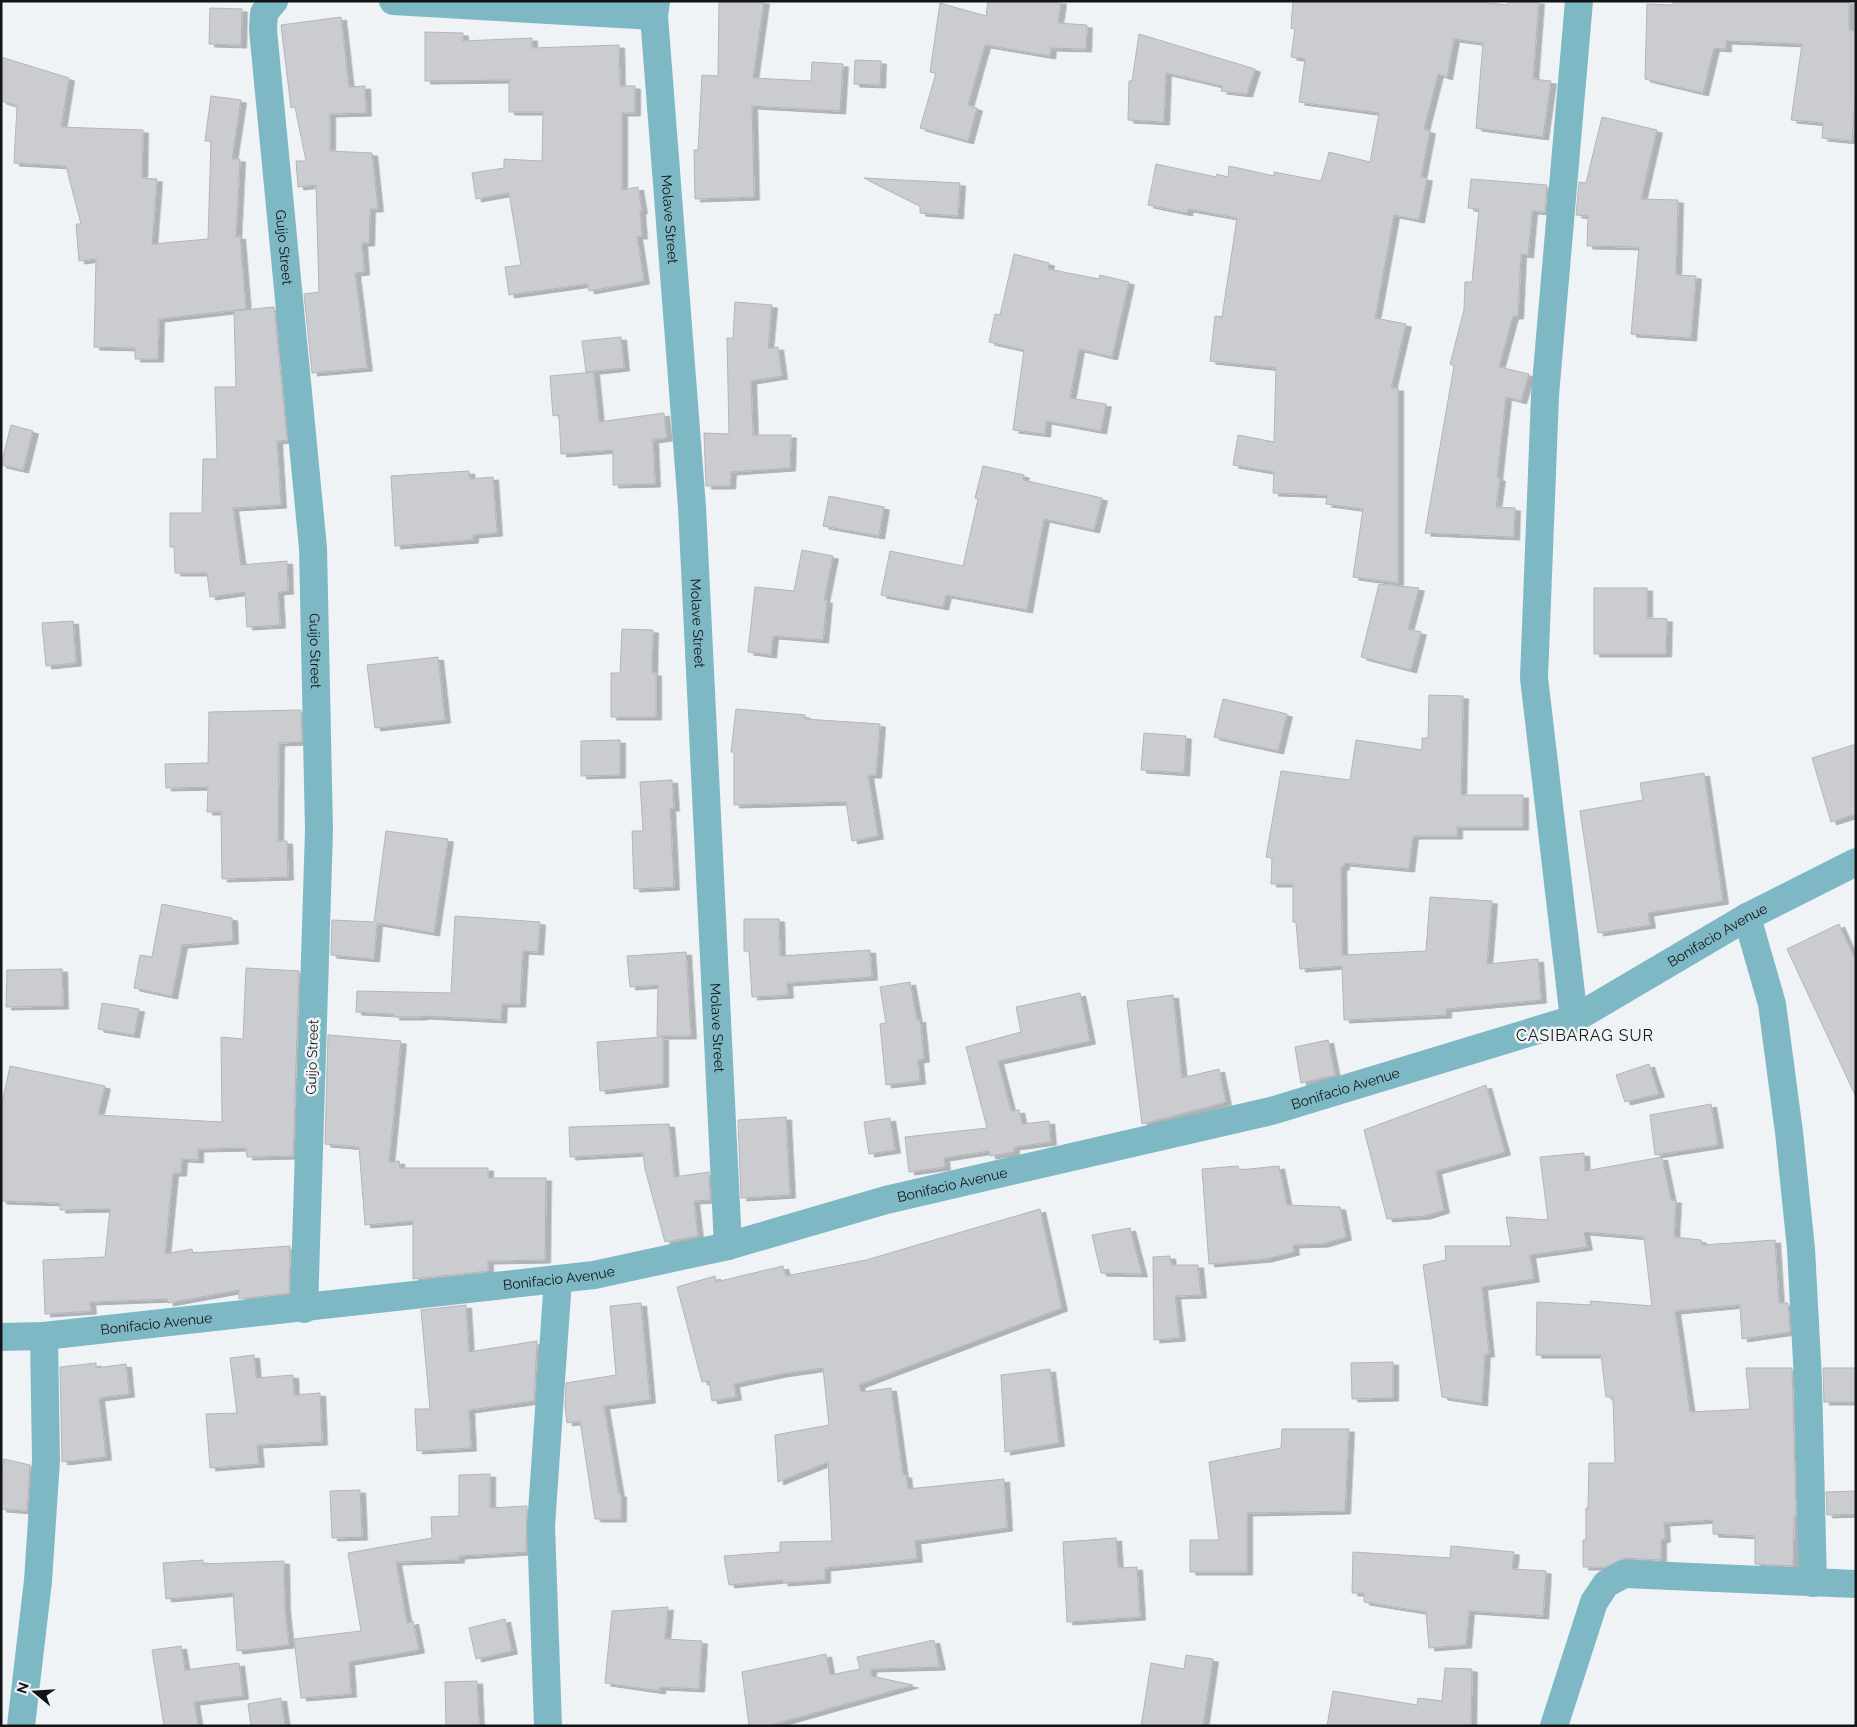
<svg xmlns="http://www.w3.org/2000/svg" width="1857" height="1727" viewBox="0 0 1857 1727" font-family="Raleway,sans-serif">
  <style>
    .building { fill: #caccd0; stroke: #b3b5b9; filter: url(#shadow) }
    .lines { fill: none; stroke-linecap: round; stroke-linejoin: round }
    .minor { stroke: #7fb8c5; stroke-width: 28 }
    .labels { text-anchor: middle; dominant-baseline: central; stroke-width: 5; stroke-linejoin: round; paint-order: stroke }
    .street-label { font-size: 14px; fill: #121415; stroke: #eff3f6 }
    .quarter-label { font-size: 16px; letter-spacing: 1px; fill: #121415; stroke: #eff3f6 }
  </style>
  <defs>
    <filter id="shadow"><feDropShadow dx="5.5" dy="3" stdDeviation="0" flood-color="#0004"/></filter>
  </defs>
  <rect width="100%" height="100%" fill="#eff3f6"/>
  <path class="building" d="M719,1H764L753,78L811,81L812,62L843,64L840,111L752,106L754,197L695,199L694,150H698L702,75L718,76Z
    M988,1H1061L1058,23L1087,25L1086,49L1051,48L1050,56L985,45L968,105L977,108L968,141L920,128L936,73L930,72L940,3L986,16Z
    M1293,1H1468L1508,5V1H1539L1533,79L1551,81L1543,137L1476,128L1483,43L1454,39L1447,77L1438,74L1424,129L1430,131L1421,177L1427,178L1419,220L1394,215L1375,318L1406,324L1391,388H1398V583L1353,577L1363,509L1326,504L1327,495L1273,493L1274,472L1233,465L1238,435L1274,442L1276,368L1210,361L1215,316L1222,317L1237,218L1188,209L1187,213L1148,205L1156,164L1216,177L1217,174L1228,177L1229,166L1274,176V172L1321,181L1329,152L1370,162L1379,113L1299,102L1305,59L1291,57L1295,29L1291,28Z
    M1673,1H1849V30L1856,31V89L1852,141L1822,138L1823,123L1791,120L1802,44L1726,41V49L1714,48L1703,93L1645,79L1647,4L1673,5Z
    M210,8L242,9L241,45L209,44Z
    M341,17L349,87L365,86L366,113L330,114V151L372,153L378,209H370L369,243H362L364,272L355,273L367,368L312,373L304,294L319,292L316,185L298,187L296,161H306L295,107L291,108L281,25Z
    M425,32L463,33V41L532,38V48L619,45L620,86H635V113H622V190L638,187L642,211H640L642,236H637L644,281L589,291L587,284L509,295L505,267L521,265L509,193L476,199L472,173L504,168V159L542,161L543,112H509V80L425,81Z
    M1139,34L1255,69L1247,94L1221,91L1222,86L1166,73L1164,122L1128,120L1129,81H1132Z
    M1,57L69,78L61,127L143,130L142,178L157,179L152,244L208,239L211,141H205L211,96L241,100L232,159H240L236,237L240,236L246,309L159,319L158,359H135V348L94,347L96,259L79,261L76,224H81L66,166L14,163L17,106L1,101Z
    M855,60L881,61L880,85L854,84Z
    M1602,117L1657,130L1641,199L1678,200L1676,275L1696,276L1691,338L1631,334L1639,247L1587,246L1588,216L1576,215L1579,182L1586,183Z
    M864,178L960,183L958,216L920,213V206Z
    M1471,179L1547,185L1545,212L1532,211L1528,255L1521,254L1518,316H1513L1499,367L1529,374L1521,401L1506,397L1497,478H1500L1496,507L1515,508L1514,537L1425,533L1454,366L1450,364L1464,310L1465,282H1472L1479,209L1468,208Z
    M1014,254L1049,263L1048,269L1099,279L1100,275L1129,282L1112,357L1079,349L1070,398L1106,404L1101,431L1046,421L1045,434L1013,430L1024,350L989,342L995,314L1000,315Z
    M735,302L772,305L768,348L778,347L782,376L751,381L753,435H791L790,468L731,472L730,486H706L704,433L729,434L727,338H733Z
    M274,307L287,440L277,441L281,505L233,508L241,565L287,561L288,591L278,592L280,625L247,627L245,592L210,597L207,573H175L174,547H170V513H202L203,459H217L215,387H236L234,311Z
    M621,337L624,368L586,372L582,341Z
    M594,372L599,422L664,413L667,438L653,440L655,484L613,485V450L561,454L559,415L553,416L550,376Z
    M11,425L33,431L23,470L1,465Z
    M983,466L1024,475L1023,480L1102,498L1094,530L1044,519L1027,610L946,595L943,607L881,595L890,551L963,566L978,499L975,498Z
    M469,471L470,479L493,477L497,533L473,535V540L395,546L391,476Z
    M829,496L884,507L879,536L823,526Z
    M802,550L833,556L824,600H827L823,640L773,636L771,655L748,652L755,587L794,591Z
    M1379,584L1419,588L1408,629L1421,632L1411,670L1361,657Z
    M1594,588H1647V618L1667,619L1666,654H1594Z
    M73,621L76,663L46,666L42,623Z
    M622,629L653,630L652,673H656V717H611V673H620Z
    M438,657L445,720L375,728L367,665Z
    M1429,695L1463,696L1461,795H1523V827H1457V836H1413L1409,869L1344,863V867H1341L1342,955L1426,951L1430,897L1492,901L1487,964L1538,959L1541,1000L1446,1009V1015L1344,1020L1342,966L1300,969L1296,922H1293V884H1271L1272,858L1266,857L1281,771L1350,780L1356,740L1422,750V738H1428Z
    M1223,699L1287,714L1278,751L1214,737Z
    M736,709L805,715V719L880,724L876,775H868L878,836L852,841L846,802L734,805V752H731Z
    M301,710L302,742L279,743L278,841H287L288,877L222,879L221,812H207L208,787L166,788L165,764L208,763L209,712Z
    M1144,733L1186,736L1184,773L1141,770Z
    M620,740V775L581,776V741Z
    M1856,744V814L1831,822L1812,758Z
    M1704,773L1723,901L1648,913L1650,925L1598,933L1580,811L1643,800L1640,783Z
    M672,780L674,808H670L674,887L634,889L632,831H643L640,782Z
    M386,831L448,839L434,933L377,923L374,959L331,955L332,920L374,922Z
    M162,904L232,918L233,941L182,945L172,996L134,988L140,955L152,957Z
    M455,916L540,922L538,952L523,951L520,1004H502L501,1020L422,1016V1017H394V1014L356,1012L357,991L451,993Z
    M744,919H779L780,956L870,950L872,977L787,983L788,995L752,997L749,951H744Z
    M1839,924L1856,962V1097L1787,949Z
    M686,952L691,1036H657L658,985L630,987L627,956Z
    M246,968L299,971L293,1156L247,1157L246,1148L198,1149V1160L182,1159L181,1173H173L165,1254L192,1249L193,1253L290,1246L289,1293L239,1299V1290L168,1303L167,1299L90,1302L91,1311L45,1314L43,1260L105,1257L110,1209L60,1210V1203L1,1201V1108L10,1066L105,1086L98,1115L222,1122L221,1037L243,1039Z
    M62,969L63,1006L6,1007L7,970Z
    M910,982L917,1020L920,1019L924,1059L918,1060L920,1081L886,1085L880,1024L886,1023L880,987Z
    M1080,993L1090,1041L998,1061L1011,1111L1019,1110L1022,1124L1049,1121L1051,1142L1014,1147V1152L990,1156L989,1151L944,1158L945,1167L909,1172L905,1137L987,1128L966,1047L1021,1032L1016,1007Z
    M1173,995L1182,1078L1219,1069L1226,1102L1142,1124L1127,1001Z
    M102,1003L139,1009L134,1035L98,1029Z
    M328,1035L401,1041L389,1162L399,1161L400,1168H488V1178H546L545,1260L488,1261V1271L413,1279V1221L365,1225L359,1147L325,1144Z
    M663,1037V1084L600,1091L597,1042Z
    M1328,1040L1335,1075L1301,1083L1295,1047Z
    M1649,1064L1659,1094L1625,1102L1616,1075Z
    M1486,1085L1505,1152L1436,1171L1444,1210L1425,1216L1387,1219L1364,1130Z
    M1711,1104L1718,1145L1655,1155L1650,1115Z
    M786,1117L790,1195L741,1198L738,1120Z
    M890,1118L895,1150L869,1154L864,1122Z
    M669,1124L674,1177L709,1172L710,1200L694,1201L698,1236L665,1242L645,1169L643,1153L570,1157L569,1127Z
    M1584,1153L1585,1171L1662,1157L1671,1200H1676L1674,1237L1701,1240L1702,1245L1775,1240L1779,1303H1788L1790,1332L1742,1339L1740,1305L1675,1311L1690,1412L1750,1409L1746,1368H1792L1796,1516H1794L1793,1566L1755,1564V1536L1713,1534V1520L1664,1523L1665,1539L1661,1540V1560L1625,1558L1605,1567H1583V1540H1586V1508H1588L1589,1463H1615L1613,1397H1606L1601,1355H1536L1537,1302L1591,1305L1590,1301L1652,1306L1644,1237L1584,1232L1587,1247L1530,1255L1534,1279L1482,1287L1489,1354H1485L1482,1403L1442,1397L1423,1265L1446,1260L1445,1246H1511L1506,1217L1548,1220L1540,1157Z
    M1238,1166L1239,1170L1279,1166L1287,1205L1340,1207L1346,1237L1323,1244L1293,1245L1294,1252L1266,1259L1209,1264L1202,1169Z
    M1040,1209L1062,1308L859,1385L861,1392L891,1388L903,1475H906L908,1489L1004,1479L1007,1528L915,1541L917,1559L825,1568V1580L783,1583L782,1580L729,1585L724,1556L780,1552V1542L832,1541L828,1462L778,1482L775,1435L829,1425L823,1368L781,1374L734,1384L736,1397L712,1401L709,1381L702,1382L677,1287L715,1276L716,1282L783,1266L786,1276L866,1260Z
    M1130,1228L1142,1274L1101,1273L1092,1235Z
    M1170,1256L1171,1265H1198L1201,1295L1175,1296L1180,1338L1154,1340L1153,1257Z
    M641,1303L650,1400L604,1406L619,1494H621V1519H595L580,1421L567,1423L565,1407L566,1383L616,1375L610,1306Z
    M466,1305L469,1352L537,1341L534,1401L469,1410L471,1448L417,1451L415,1409H430L421,1310Z
    M254,1355L256,1378L293,1375L294,1395L320,1393L322,1442L257,1445L259,1464L210,1468L206,1414L237,1413L230,1358Z
    M1393,1362V1398L1352,1399L1351,1363Z
    M96,1363V1368L126,1364L129,1394L99,1398L106,1457L62,1462L60,1367Z
    M1823,1368H1856V1402H1824Z
    M1050,1369L1059,1443L1005,1452L1001,1375Z
    M1282,1429H1349L1345,1511L1247,1513V1572H1190V1540H1219L1209,1462L1281,1448Z
    M4,1459L30,1465L27,1511L1,1509V1472Z
    M490,1474V1508L527,1506L526,1552L459,1556V1560L396,1562L407,1623L413,1621L419,1650L349,1662L351,1694L301,1698L294,1639L361,1631L348,1553L432,1538L431,1517L459,1516V1475Z
    M360,1490L362,1537L332,1538L330,1491Z
    M1856,1491V1514L1827,1515L1826,1492Z
    M1116,1538L1118,1568L1137,1567L1140,1617L1067,1622L1063,1542Z
    M1451,1546L1514,1552L1512,1569L1546,1571L1543,1616L1469,1611L1466,1645L1429,1648L1426,1612L1364,1602V1593H1352L1353,1552L1450,1558Z
    M203,1560V1564L284,1561L285,1609L289,1645L237,1651L233,1593L166,1599L163,1563Z
    M668,1607L665,1639L702,1641L699,1689L660,1687V1691L605,1683L612,1611Z
    M505,1619L512,1651L476,1659L469,1628Z
    M934,1640L940,1667L871,1669V1676L913,1685L768,1726H749L742,1672L826,1654L830,1675L860,1669L857,1657Z
    M181,1646L185,1670L239,1663L243,1696L194,1702L198,1726H164L152,1650Z
    M1186,1655L1213,1659L1203,1726H1141L1151,1663L1184,1669Z
    M1445,1668L1472,1669L1471,1726H1327L1333,1691L1417,1705L1418,1698L1442,1701Z
    M477,1681L479,1726H446L445,1682Z
    M281,1698L285,1726H251L248,1704Z"/>
  <g class="lines">
    <g class="minor">
      <path id="s1" d="M274,1L264,13L263,30L313,548L319,830L304,1309"/>
      <path d="M393,1L654,16"/>
      <path id="s2" d="M656,1L654,16L692,507L728,1246"/>
      <path d="M1747,917L1772,1004L1789,1132L1801,1249L1808,1380L1813,1583"/>
      <path d="M1574,1019L1534,678L1545,395L1579,1"/>
      <path id="s3" d="M1,1337L44,1336L594,1275L728,1246L886,1200L1271,1111L1574,1019L1747,917L1856,862"/>
      <path d="M21,1726L38,1581L46,1460L44,1336"/>
      <path d="M548,1726L541,1526L558,1279"/>
      <path d="M1554,1726L1594,1602L1606,1584L1624,1574L1856,1584"/>
    </g>
  </g>
  <g class="labels">
    <g class="street-label">
      <text stroke="none"><textPath href="#s2" startOffset="219">Molave Street</textPath></text>
      <text stroke="none"><textPath href="#s1" startOffset="251">Guijo Street</textPath></text>
      <text stroke="none"><textPath href="#s2" startOffset="624">Molave Street</textPath></text>
      <text stroke="none"><textPath href="#s1" startOffset="656">Guijo Street</textPath></text>
      <text stroke="none"><textPath href="#s3" startOffset="1776">Bonifacio Avenue</textPath></text>
      <text stroke="none"><textPath href="#s2" startOffset="1029">Molave Street</textPath></text>
      <text transform="translate(312 1057) rotate(-88)">Guijo Street</text>
      <text stroke="none"><textPath href="#s3" startOffset="1371">Bonifacio Avenue</textPath></text>
      <text stroke="none"><textPath href="#s3" startOffset="966">Bonifacio Avenue</textPath></text>
      <text stroke="none"><textPath href="#s3" startOffset="561">Bonifacio Avenue</textPath></text>
      <text stroke="none"><textPath href="#s3" startOffset="156">Bonifacio Avenue</textPath></text>
    </g>
    <g class="quarter-label">
      <text x="1585" y="1035">CASIBARAG SUR</text>
    </g>
  </g>
  <rect width="1857" height="1727" fill="none" stroke="#121415" stroke-width="5"/>
  <g transform="translate(35 1692) rotate(288)" stroke="#eff3f6" stroke-width="4" paint-order="stroke">
  <path d="M0-4L9 19L0 12L-9 19Z" fill="#121415"/>
  <text y="-8" font-size="14" font-weight="bold" text-anchor="middle" fill="#121415">N</text>
  </g>
</svg>
